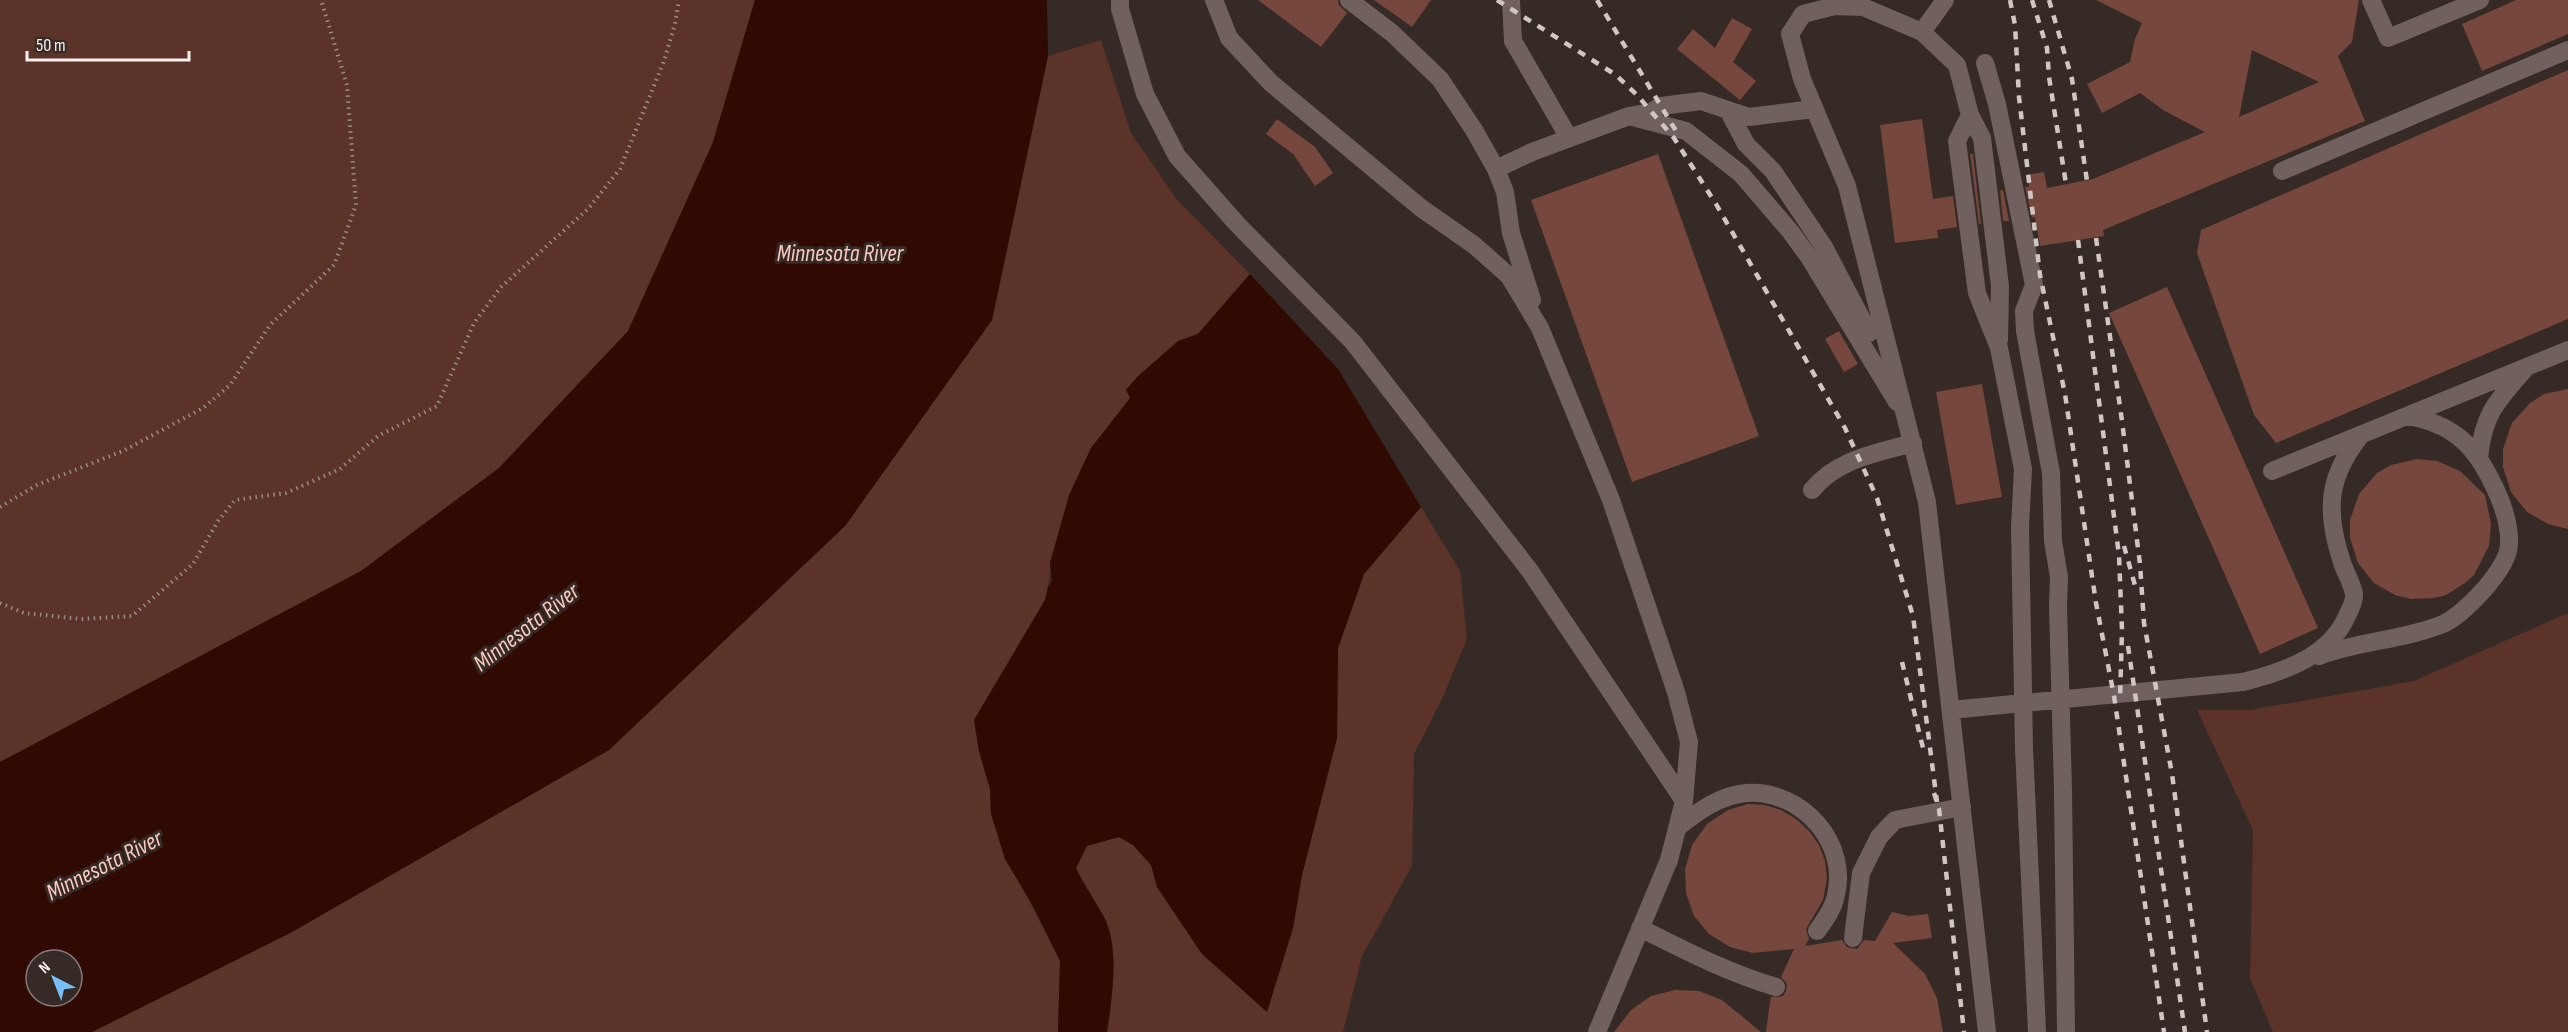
<svg xmlns="http://www.w3.org/2000/svg" width="2568" height="1032" font-family="'Sofia Sans Condensed',sans-serif">
  <style>
    .green { fill: #5b3329 }
    .water { fill: #310903; fill-rule: evenodd }
    .building { fill: #76473c; fill-rule: evenodd }
    .lines { fill: none; stroke-linecap: round; stroke-linejoin: round }
    .path { stroke: #978d8a; stroke-width: 4; stroke-dasharray: 1.5 4.5; stroke-linecap: butt }
    .minor { stroke: #70615e; stroke-width: 18 }
    .rail { stroke: #d0c7c4; stroke-width: 4.5; stroke-dasharray: 8 8; stroke-linecap: butt }
    .labels { text-anchor: middle; stroke-width: 6; stroke-linejoin: round; paint-order: stroke }
    .water-label { font-size: 24px; font-style: italic; fill: #fbcabe; stroke: #362a27 }
  </style>
  <rect width="100%" height="100%" fill="#362a27"/>
  <path class="green" d="M0,0h755l-42,142 -85,189 -129,137 -138,103 -158,84 -203,161z
    M1101,40l30,93 47,68 72,73 -52,60 -20,7 -87,107 -41,114c1,16 -2,23 -5,38l-71,120 5,31 11,38 1,25 29,69 40,78 -2,71h-966l200,-100 317,-182 236,-224 147,-206 56,-264z
    M1421,507l39,64 7,68 -25,60 -28,55 -2,112 -50,90 -19,76h-236l4,-29 -24,-113 -12,-22 12,-22 32,-9 14,8 18,20 6,22 45,67 65,57 26,-83 9,-53 35,-137 1,-90 26,-74z
    M2568,613v419h-295l-23,-54 3,-148 -56,-120h53l164,-29z"/>
  <path class="water" d="M755,0h292l1,56 -56,264 -147,206 -236,224 -317,182 -200,100h-92v-270l361,-191 138,-103 129,-137 85,-189zM36,960h36v36h-36z
    M1250,274l88,95 83,138 -57,67 -26,74 -1,90 -35,137 -9,53 -26,84 -65,-58 -45,-67 -6,-22 -18,-20 -14,-8 -32,9 -11,22c8,17 19,32 28,49 16,30 8,81 3,115h-49l2,-71 -27,-55 -28,-47 -14,-45 -1,-25 -11,-38 -5,-31 71,-120 3,-13 4,-6 -2,-18 19,-68 22,-47 39,-50 -4,-8 11,-13 41,-36 20,-7z"/>
  <path class="building" d="M1258,0h80l1,5 8,8 -26,34z
    M1374,0h57l-19,27z
    M2096,0h263l-7,42 -14,14 27,65 -262,109 1,6 -64,10 -5,-29 -3,1 -7,-31h4l-2,-12 17,-3 3,16 46,-9 112,-47 -42,-22 -23,-17 -38,20 -15,-29 43,-22 5,-23 7,-16zM2252,50l67,32 -80,35z
    M2516,0h52v34l-86,37 -20,-47z
    M1732,18l20,11 -19,33 23,19 -16,19 -63,-51 16,-20 22,19z
    M2568,70v249l-292,124 -22,-28 -57,-162 4,-23z
    M1277,119l38,28 18,26 -18,13 -22,-32 -27,-20z
    M1922,119l11,80 20,-3 4,31 -20,3 1,8 -43,5 -15,-118z
    M1658,154l101,282 -127,46 -101,-282z
    M1970,154h3l8,70h-2z
    M2000,190h3l6,31h-6z
    M2167,287l151,341 -58,26 -151,-341z
    M1839,331l19,33 -14,8 -19,-33z
    M1982,384l20,113 -46,8 -20,-113z
    M2568,389v140l-20,-5 -21,-12 -16,-20 -8,-25v-18l9,-26 18,-20 14,-9z
    M2417,459l20,2 23,10 25,24 6,29 -2,22 -15,29 -9,8 -19,12 -12,3 -23,1 -16,-4 -21,-12 -16,-20 -8,-25v-18l9,-26 18,-21 14,-8z
    M1748,804l17,1 16,5 15,9 13,12 10,14 6,16 2,17 -4,22 -17,29 3,10 -4,7 37,-6 5,7 10,2 7,-9 11,1 17,-29 17,4 19,-2 4,24 -39,5 32,31 12,24 6,34h-177l4,-31 1,-4 12,-1 3,-5 1,-7 -6,-7 13,-28 -41,4 -23,-6 -21,-13 -15,-18 -8,-23 -1,-24 7,-24 15,-21 21,-14z
    M1675,990l24,1 23,9 39,32h-147l17,-22 20,-14z"/>
  <g class="lines">
    <path class="path" d="M0,507l37,-22 86,-34 80,-43 27,-23 40,-60 64,-60 22,-60 -9,-120 -26,-85
      M0,603l24,10 57,6 51,-3 61,-52 25,-43 17,-21 51,-7 54,-24 38,-33 59,-30 37,-83 27,-36 87,-78 32,-40 44,-108 11,-37 4,-24"/>
    <path class="minor" d="M1120,0v9l25,85 32,62 60,68 116,118 177,229 154,230 -15,59 -72,172
      M1214,0l15,38 42,45 150,125 53,37 35,31 31,52 71,172 65,192 13,50 -5,59
      M1349,0l43,33 48,46 34,51 22,39 9,23 6,41 21,67
      M1511,0l2,41 56,97
      M2371,0l17,38 92,-38
      M1922,32l23,-32
      M1985,63l12,41 37,181 -10,26 1,20 26,142 2,68 6,36 -1,29 5,184 3,242
      M1728,110l18,34 27,27 51,76 45,86
      M1970,115l12,23 18,148 -1,54
      M1629,116l57,15 55,43 49,57 19,26 88,145
      M1496,169l36,-17 97,-36 22,-4 10,-6 40,-5 48,16 65,-8
      M2282,171l286,-121
      M2479,458c4,-44 18,-57 46,-89
      M2272,471l296,-121
      M1812,490c25,-31 65,-37 101,-47
      M2319,656c40,-15 84,-16 124,-32 21,-9 65,-55 66,-79 1,-20 -7,-43 -16,-61 -19,-40 -41,-60 -85,-68
      M1951,710l292,-28c40,-10 86,-25 104,-66 3,-6 8,-16 7,-22 -2,-12 -10,-23 -13,-35 -16,-49 -13,-83 20,-124
      M1677,828c20,-16 43,-33 69,-35 56,-4 105,51 89,106 -3,12 -11,22 -18,32
      M1640,928c44,22 88,45 136,59
      M1853,938l8,-65 18,-36 16,-17 67,-13
      M1987,1032l-60,-530 -80,-316 -45,-107 -12,-45 13,-20 32,-8 28,1 59,25 35,33 13,50 -13,26 20,152 22,55 24,121 -3,58 4,221 13,284"/>
    <path class="rail" d="M1497,0l119,75 21,20 37,43 42,66 129,224 32,70 36,118 24,186
      M1597,0l79,131
      M2010,0l5,25 4,72 21,178 25,119 31,209 18,93 50,336
      M2032,0l15,48 2,29 17,107
      M2049,0l23,79 15,102
      M2096,238l26,183 18,143 4,59 28,151 35,258
      M2078,240l41,315 3,75 -2,70
      M2124,546l12,43
      M2128,646l57,386
      M1902,662l22,90
      M1934,793l5,16 25,223"/>
  </g>
  <g class="labels">
    <g class="water-label">
      <text x="840" y="261">Minnesota River</text>
      <text transform="translate(526 627) rotate(-38)" y="8">Minnesota River</text>
      <text transform="translate(104 865) rotate(-27)" y="8">Minnesota River</text>
    </g>
  </g>
  <g transform="translate(54 978) rotate(318)"><circle r="28" fill="#362a27" stroke="#847a77" stroke-width="1.5"/>
  <path d="M0-4.5L10 22L0 15L-10 22Z" fill="#79bff8"/>
  <text y="-9" font-size="16" font-weight="bold" text-anchor="middle" fill="#faf1ef">N</text>
  </g>
  <path d="M27 51v9h162v-9" fill="none" stroke="#faf1ef" stroke-width="3"/>
  <text x="36" y="51" font-size="18" fill="#faf1ef" stroke="#362a27" stroke-width="4.5" paint-order="stroke">50 m</text>
</svg>
